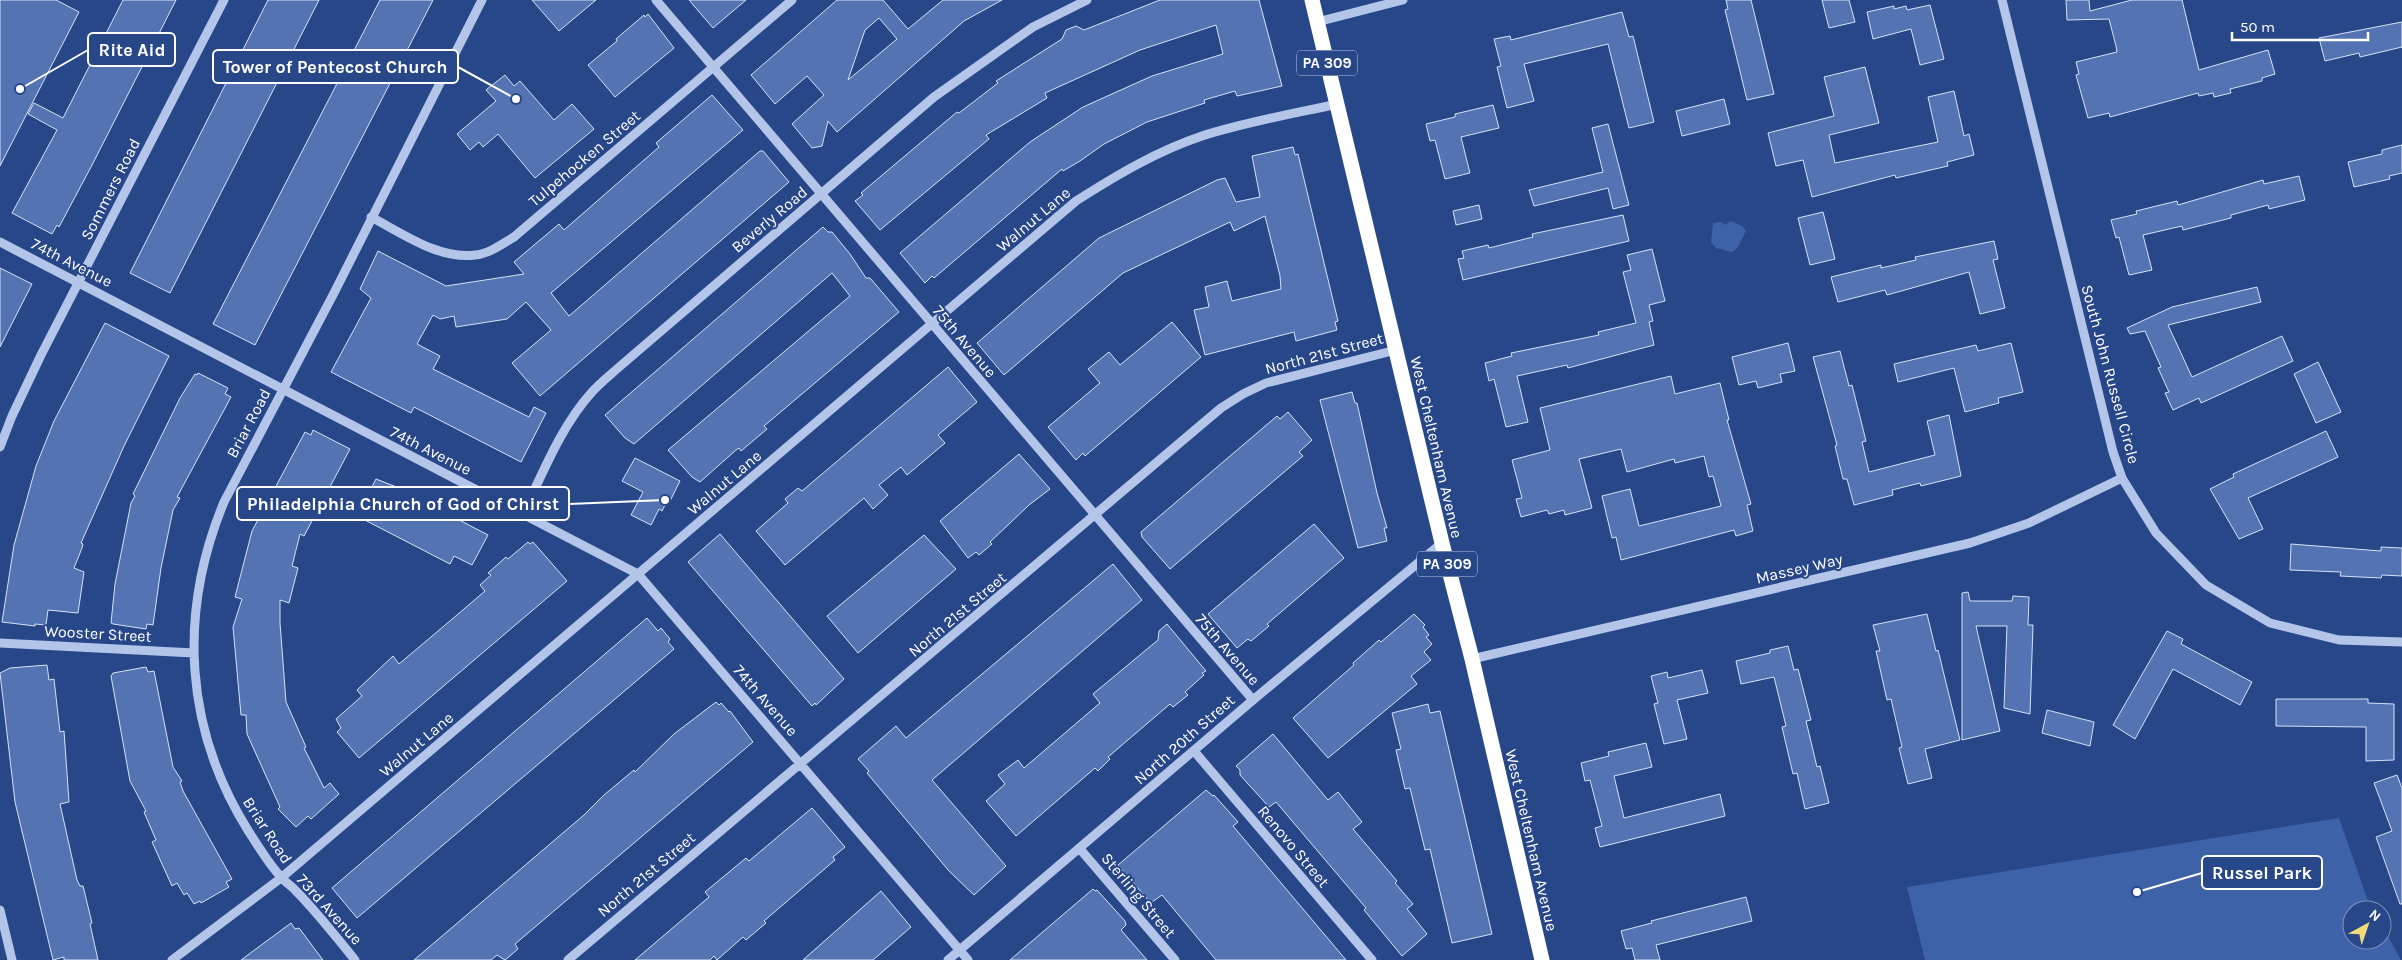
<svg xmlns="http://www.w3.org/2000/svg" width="2402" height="960" font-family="Karla,sans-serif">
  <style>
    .green { fill: #3e62a7 }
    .building { fill: #5373b2; stroke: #d7e2f7; fill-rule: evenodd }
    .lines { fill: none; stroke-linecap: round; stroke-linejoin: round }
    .minor { stroke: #b3c6e9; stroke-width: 9 }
    .highway { stroke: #fff; stroke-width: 15 }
    .labels { text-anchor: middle; stroke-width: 4; stroke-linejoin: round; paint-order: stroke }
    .shield { fill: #274789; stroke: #bec8dc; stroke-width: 1 }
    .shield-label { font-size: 15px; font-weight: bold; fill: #fff }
    .street-label { font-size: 16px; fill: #fff; stroke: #274789 }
    .leader { fill: none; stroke: #fff; stroke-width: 2 }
    .callout-dot { fill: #fff; stroke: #274789; stroke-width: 2 }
    .callout { fill: #274789; stroke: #fff; stroke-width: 2 }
    .callout-label { font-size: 18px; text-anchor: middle; font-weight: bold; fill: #fff }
  </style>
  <rect width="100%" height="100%" fill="#274789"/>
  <path class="green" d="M1730,221l12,5 4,5 -8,16 -6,5 -16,-4 -5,-6 2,-19 8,-1 5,3z
    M2339,818l28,80 7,12h-22v30h30v-15l19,35h-476l-18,-73z"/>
  <path class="building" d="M0,0h56l23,12 -79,154z
    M123,0h53l-85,167 -32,60 -2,-2 -5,9 -40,-21 45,-83 -29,-16 6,-11 29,15z
    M268,0h51l-149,293 -40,-20z
    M380,0h53l-178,345 -42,-21z
    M532,0h64l-37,31z
    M689,0h57l-33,28z
    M837,0h46l25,29 35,-29h59l-38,21 -127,111 -9,-11 -6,25 -10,2 -20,-24 32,-29 -17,-19 -32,28 -24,-29zM879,18l18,21 -49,41 17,-50z
    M1160,0h99l23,86 -45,10 -2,-5 -31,9 1,3 -58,19 -43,22 -24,17 -17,10 -1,-2 -128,109 -2,-2 -7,7 -25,-30 130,-111 53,-35 69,-31 71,-22 -7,-29 -76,25 -95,43 2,5 -61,37 3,4 -109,91 -25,-29 8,-6 -2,-2 96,-81 2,1 39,-30 -2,-2 66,-42 4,-9 10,-4 8,4z
    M1726,0h25l23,94 -27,6 -22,-90 3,-1z
    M1822,0h27l6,22 -26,6z
    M2066,0h23l1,11 42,-11h50l17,70 69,-20 7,24 -13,4v3l-32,8 1,4 -17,4 -1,-4 -14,3 -1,-3 -88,24 -1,-4 -21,5 -12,-43 3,-1 -3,-12 41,-10 -1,-6 -7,-27 -42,1z
    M1930,5l14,54 -24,6 -9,-36 -38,10 -6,-27 27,-6v3l12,-3 1,4z
    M1622,12l7,25 4,-1 21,86 -25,6 -21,-84 -84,20 10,37 -27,7 -10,-41 4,-1 -7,-27 16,-3 1,4z
    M648,14l26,34 -59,49 -27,-32 29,-24 -1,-2 28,-24 1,2z
    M2402,22v25l-42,10 -1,-4 -34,8 -6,-23z
    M1865,67l14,56 -50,12 6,28 103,-21 -10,-45 26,-6 10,45 5,-2 5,21 -27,7 1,4 -52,12 -1,-3 -83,22 -9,-37 -27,6 -8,-33 66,-17 -10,-39z
    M505,75l9,11 6,-5 34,39 18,-16 22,25 -59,49 -37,-44 -15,13 -4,-5 -9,8 -13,-16 39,-33 -10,-11z
    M712,95l31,35 -192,163 18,23 191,-165h3l26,31 -249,214 -28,-33 39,-33 -25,-28 -19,17 -51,8 -2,-11 -14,3 -7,-4 -16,29 23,12 -7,13 96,48 5,-10 12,6 -25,49 -107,-55 -3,6 -80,-41 40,-74 -11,-9 18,-38 68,35 78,-12 -10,-12 45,-38 5,6 95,-83 -3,-4z
    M1724,99l6,25 -48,12 -6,-25z
    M1493,105l6,23 -38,9 9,36 -25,6 -10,-39 -5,1 -4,-17 29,-7v-3z
    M1608,124l21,81 -16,4 -5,-21 -74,18 -5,-16 74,-18 -11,-44z
    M2402,145v28l-13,3 1,3 -36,8 -6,-25 34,-8v-4z
    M1293,147l2,8 3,-1 40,167 -3,1 2,8 -41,11 -2,-9 -89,23 -11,-45 15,-3 -4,-20 22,-6 5,20 49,-12 -1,-13 -15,-60 -31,15 -4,-9 -107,51 -119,102 -27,-32 122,-105 118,-58 8,-2 11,24 24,-5 -8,-41z
    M2299,176l6,24 -36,9 -1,-4 -37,10v3l-48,12 -1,-4 -39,9 9,35 -23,5 -10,-38 -3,1 -5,-18 26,-6 -1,-3 41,-10 1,4 85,-25 1,4z
    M1479,205l3,14 -26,6 -3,-14z
    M1823,212l12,47 -25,6 -12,-47z
    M1623,215l6,26 -166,39 -5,-21 6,-1 -2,-7 26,-6 1,3 44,-11 -1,-3z
    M823,227l5,5h4l18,22 16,24h4l29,34 -135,114 3,3 -26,22 -2,-3 -3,2 -36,32 -8,-5 -24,-27 182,-154 -18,-23 -198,171 -9,-6 -20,-23z
    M1994,241l4,18 -5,1 12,48 -25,6 -11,-42 -82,23 -2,-5 -47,12 -7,-25 50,-12v3l35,-8 -1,-3z
    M1652,249l13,52 -16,4 4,16 -4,1 5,23 -86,23 -1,-3 -50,11 11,46 -22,5 -12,-48 -5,2 -4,-18 27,-7 -1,-3 88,-18 -1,-3 38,-9 -13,-51 8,-2 -4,-15z
    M0,268l32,16 -32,63z
    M2257,287l4,15 -93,23 24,52 90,-41 11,25 -92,42 -2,-5 -26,12 -8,-17 4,-1 -11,-24 3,-1 -16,-36 -15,3 -3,-6 45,-21z
    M1172,322l29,35 -116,99 -2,-3 -7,7 -28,-33 52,-44 -12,-14 21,-17 11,13z
    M105,323l64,33 -45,90 -43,97 2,1 -1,4 -8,20 10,4 -6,41 -30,-3 -2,15 -11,-1v2l-33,-4 12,-77 22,-79 18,-45z
    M1788,343l7,28 -15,3 2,8 -24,6 -2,-7 -17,4 -7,-28z
    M2011,343l12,49 -25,6 1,5 -34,9 -11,-44 -56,14 -4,-18 82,-19 2,6z
    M1840,351l9,35 3,-1 14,56 -4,1 7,30 66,-17 -8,-34 22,-6 12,61 -40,10 -1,-3 -28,7 1,5 -39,10 -7,-26h-4l-8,-33 2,-1 -24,-88z
    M2318,362l23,50 -25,11 -22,-49z
    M948,367l29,35 -39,33 7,8 -38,32 -6,-8 -22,18 9,10 -15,14 -9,-11 -79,67 -29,-34 32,-28 -3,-4 13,-11 4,3z
    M198,373l30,15 -3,6 6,3 -54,100 3,1 -7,12 -12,58 -8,57 -6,-1 -1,5 -33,-5 -2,-1 4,-39 16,-81 4,-7 -2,-2 47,-96 15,-24 2,1z
    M1671,376l4,18 45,-11 9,37h-2l24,84 -4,1 6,26 -17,5 -2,-6 -113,30 -5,-23 -4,1 -10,-42 28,-7 9,37 82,-20 -8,-30 -4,1 -5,-21 -29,7 -1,-4 -47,13 -6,-23 -42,10 13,49 -27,7 -1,-5 -15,4 -2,-4 -26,7 -5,-18 6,-1 -10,-38 38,-10 -10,-42z
    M1352,392l3,11h2l20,90 10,35h-3l3,13 -29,7 -38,-148z
    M1288,412l24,28 -13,12 4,4 -133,113 -28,-32 -1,-5 136,-116 3,3z
    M313,430l37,19 -46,87 -4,-2 -8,32 6,2 -9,35 -9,-3v23l6,79 20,45 -2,1 20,40 6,-5 9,11 -28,25 -3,-3 -12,11 -18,-18 2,-2 -33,-73 -1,-19h-5l-8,-88 9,-28 -7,-2 17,-66 53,-99 6,3z
    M2326,431l12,26 -90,41 15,31 -24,10 -29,-50 24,-12 -1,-3z
    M1019,454l31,35 -21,16 -39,37 2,2 -13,11 -3,-3 -8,6 -28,-37z
    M635,458l45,23 -11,22 -2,-2 -5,10 -3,-2 -8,16 -20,-10 12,-23 -21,-11z
    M376,479l18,7 94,49 -16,30 -18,-9 -4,8 -93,-48z
    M1314,524l30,34 -77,66 2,2 -18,15 -3,-2 -11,9 -29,-34z
    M720,534l124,145 -28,26 -1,-2 -3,3 -124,-144z
    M924,535l32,34 -98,84 -31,-37z
    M528,542l2,2 3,-2 34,39 -208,177 -22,-26 4,-4 -5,-9 26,-23 -5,-6 36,-34 6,8 58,-49 28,-24 -5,-6 11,-10 -3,-2 18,-16 2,2z
    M2291,544l90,7v-4l21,1v28l-20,-1 -1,3 -41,-2 1,-4 -51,-2z
    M1113,564l29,36 -210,180 74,86 -32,29 -25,-24 -82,-98 2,-2 -11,-12 38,-33 10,12z
    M1968,592l2,9h42l1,-5 16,1 -1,28h5l-3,89 -26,-6 3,-82h-31l24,105 -38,9v-147z
    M1414,614l11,11 -2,2 6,8 -3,2 6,7 -8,8 7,8 -20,16 6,8 -89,74 -35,-40 61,-53 -1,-2 26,-23 2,2z
    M1927,614l9,37 2,-1 22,90 -35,9 7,29 -24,6 -9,-36 3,-1 -11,-48 -4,1 -11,-49h4l-7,-26z
    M647,618l11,13 3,-3 9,11 -2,3 6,7 -317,269 -25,-30z
    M1167,624l39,47 -4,2 2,2 -19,17 3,3 -15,12 -3,-3 -62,53 2,2 -12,12 -3,-3 -79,68 -30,-35 19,-17 -7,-9 20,-15 6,8 76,-65 -7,-9 65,-54 1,-9z
    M2167,631l16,8 -2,5 71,38 -12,23 -67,-36 -38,70 -22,-14z
    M1788,646l6,24 4,-1 13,51 -5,1 11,46 3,-1 9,37 -24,6 -8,-36 -4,1 -11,-47 4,-1 -12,-49 -33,7 -5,-23 34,-8v-3z
    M47,665l2,15 5,-1 6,53 4,-1 5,71 -9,2 17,76 3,6h3l9,37 -2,1 8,36h-34v-3l-11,3 -38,-158 -15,-129 10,-5z
    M146,667l2,5 6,-1 19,96 9,14 -2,1 3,9 49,88 -6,3 3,5 -28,16 -1,-2 -6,3 -7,-11 -3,2 -7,-12 -5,3 -20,-44 4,-2 -12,-28 2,-1 -16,-30 -19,-105 2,-3z
    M1702,670l6,23 -31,7 10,39 -23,5 -10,-40 4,-1 -7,-27 16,-4 1,6z
    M2276,699h92v4l26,1v56l-28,1v-34l-90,-1z
    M716,702l3,3 2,-2 8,9 1,-1 23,31 -238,202 3,5 -13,11 -8,-5 -6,5h-77l170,-145 20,-20 30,-25 1,2 39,-38z
    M1428,704l2,9 10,-2 52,223 -40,9 -22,-94 -5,1 -15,-62 -5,1 -9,-39 5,-1 -9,-36z
    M2047,710l47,12 -4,24 -48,-13z
    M1273,734l55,66 10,-8 24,30 -9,7 44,52 -2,2 18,21 -6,5 20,25 -25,22 -38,-46 2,-2 -90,-106 -7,5 -29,-32v-5l-4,-4z
    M1646,743l6,24 -38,9 10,42 96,-24 5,22 -125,31 -5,-19 7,-2 -12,-46 -5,1 -4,-18 28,-7 -1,-4z
    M2397,775l5,13v116h-2l-24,-67 16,-6 -18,-48z
    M1206,790l7,6 1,-1 24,27 -5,4 113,134h-130l-54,-65 -10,7 -3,-3 -1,1 -30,-35z
    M812,808l33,39 -12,10 2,3 -71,61 2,2 -20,17 -3,-3 -26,23 -3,-4 -4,4h-75l74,-63 -4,-5 41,-34 3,3z
    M1093,889l2,2 2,-1 28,31 1,4 -5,5 26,30h-137z
    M881,891l30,36 -38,33h-70z
    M1746,897l6,24 -96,24 4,15h-25l-3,-12 -6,1 -5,-18 31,-8 -1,-2z
    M291,923l4,6 4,-1 24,32h-82z"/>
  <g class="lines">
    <path class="minor" d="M656,0l597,700
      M2002,0l111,452 9,26 34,55 50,52 64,38 69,17 63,2
      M1317,22l86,-22
      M371,217c31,16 68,43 104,38 14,-1 27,-11 39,-18l278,-237
      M0,242l638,332 330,386
      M0,447l12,-31 29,-61 183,-355
      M523,514c20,-41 38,-88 69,-122 8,-9 17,-16 26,-24l316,-271 99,-70 54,-27
      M0,643l194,10
      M1472,659l498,-116 59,-20 93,-45
      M1194,751l178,209
      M1080,849l95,111
      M0,910l12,50
      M172,960l109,-82 795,-677c41,-26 81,-50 126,-65 44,-14 90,-22 135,-32
      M355,960c-19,-23 -38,-48 -59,-69 -4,-5 -10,-8 -14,-13 -13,-13 -23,-31 -33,-46 -65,-103 -71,-219 -25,-330l110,-209 148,-293
      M568,960l653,-552 22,-14 23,-11 130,-33
      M948,960l305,-260 189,-157"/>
    <path class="highway" d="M1312,0l130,543 30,116 70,301"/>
  </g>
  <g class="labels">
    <g class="shield">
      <rect x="1297" y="50.5" width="60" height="25" rx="4"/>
      <rect x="1417" y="551.5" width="60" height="25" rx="4"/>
    </g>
    <g class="shield-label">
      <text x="1327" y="68">PA 309</text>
      <text x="1447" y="569">PA 309</text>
    </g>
    <g class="street-label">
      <text transform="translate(584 158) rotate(-40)" y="6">Tulpehocken Street</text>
      <text transform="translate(110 189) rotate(-63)" y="6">Sommers Road</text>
      <text transform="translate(769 219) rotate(-40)" y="6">Beverly Road</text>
      <text transform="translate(1033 219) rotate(-40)" y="6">Walnut Lane</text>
      <text transform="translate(72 262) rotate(27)" y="6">74th Avenue</text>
      <text transform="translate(965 341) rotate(50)" y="6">75th Avenue</text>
      <text transform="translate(1324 353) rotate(-15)" y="6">North 21st Street</text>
      <text transform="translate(2111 374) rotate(75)" y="6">South John Russell Circle</text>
      <text transform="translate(248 423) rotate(-62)" y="6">Briar Road</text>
      <text transform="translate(1437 447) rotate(77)" y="6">West Cheltenham Avenue</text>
      <text transform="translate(431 450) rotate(27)" y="6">74th Avenue</text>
      <text transform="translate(724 482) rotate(-40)" y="6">Walnut Lane</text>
      <text transform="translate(1799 568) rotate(-13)" y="6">Massey Way</text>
      <text transform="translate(957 614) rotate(-40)" y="6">North 21st Street</text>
      <text transform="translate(98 633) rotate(3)" y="6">Wooster Street</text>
      <text transform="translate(1228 649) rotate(49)" y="6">75th Avenue</text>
      <text transform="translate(766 700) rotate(49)" y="6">74th Avenue</text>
      <text transform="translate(1184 739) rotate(-41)" y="6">North 20th Street</text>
      <text transform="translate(416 744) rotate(-40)" y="6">Walnut Lane</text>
      <text transform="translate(268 830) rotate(57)" y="6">Briar Road</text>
      <text transform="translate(1532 840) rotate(77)" y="6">West Cheltenham Avenue</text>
      <text transform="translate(1294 846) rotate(50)" y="6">Renovo Street</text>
      <text transform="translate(646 874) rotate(-40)" y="6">North 21st Street</text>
      <text transform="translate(1139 895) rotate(50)" y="6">Sterling Street</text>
      <text transform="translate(330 909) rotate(48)" y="6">73rd Avenue</text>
    </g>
  </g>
  <path class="leader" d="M20 89L88 50M516 99L458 67M665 500L569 504M2137 892L2202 873"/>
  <g class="callout-dot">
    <circle cx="20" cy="89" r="5"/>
    <circle cx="516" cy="99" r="5"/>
    <circle cx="665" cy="500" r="5"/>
    <circle cx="2137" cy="892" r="5"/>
  </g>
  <g class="callout">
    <rect x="88" y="33" width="87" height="33" rx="5"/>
    <rect x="213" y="50" width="245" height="33" rx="5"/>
    <rect x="237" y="487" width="332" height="33" rx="5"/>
    <rect x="2202" y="856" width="120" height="33" rx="5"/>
  </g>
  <g class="callout-label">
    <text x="132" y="56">Rite Aid</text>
    <text x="335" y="73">Tower of Pentecost Church</text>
    <text x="403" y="510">Philadelphia Church of God of Chirst</text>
    <text x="2262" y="879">Russel Park</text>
  </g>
  <g transform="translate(2367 925) rotate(40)"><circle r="24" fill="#274789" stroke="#7d91b8"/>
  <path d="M0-4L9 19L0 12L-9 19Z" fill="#f2dc79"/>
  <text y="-8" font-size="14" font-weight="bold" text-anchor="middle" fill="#ffffff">N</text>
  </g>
  <path d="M2232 32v8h136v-8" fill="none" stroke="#ffffff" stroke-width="2.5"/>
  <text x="2240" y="32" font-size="15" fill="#ffffff" stroke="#274789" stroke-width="4" paint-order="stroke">50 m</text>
</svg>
